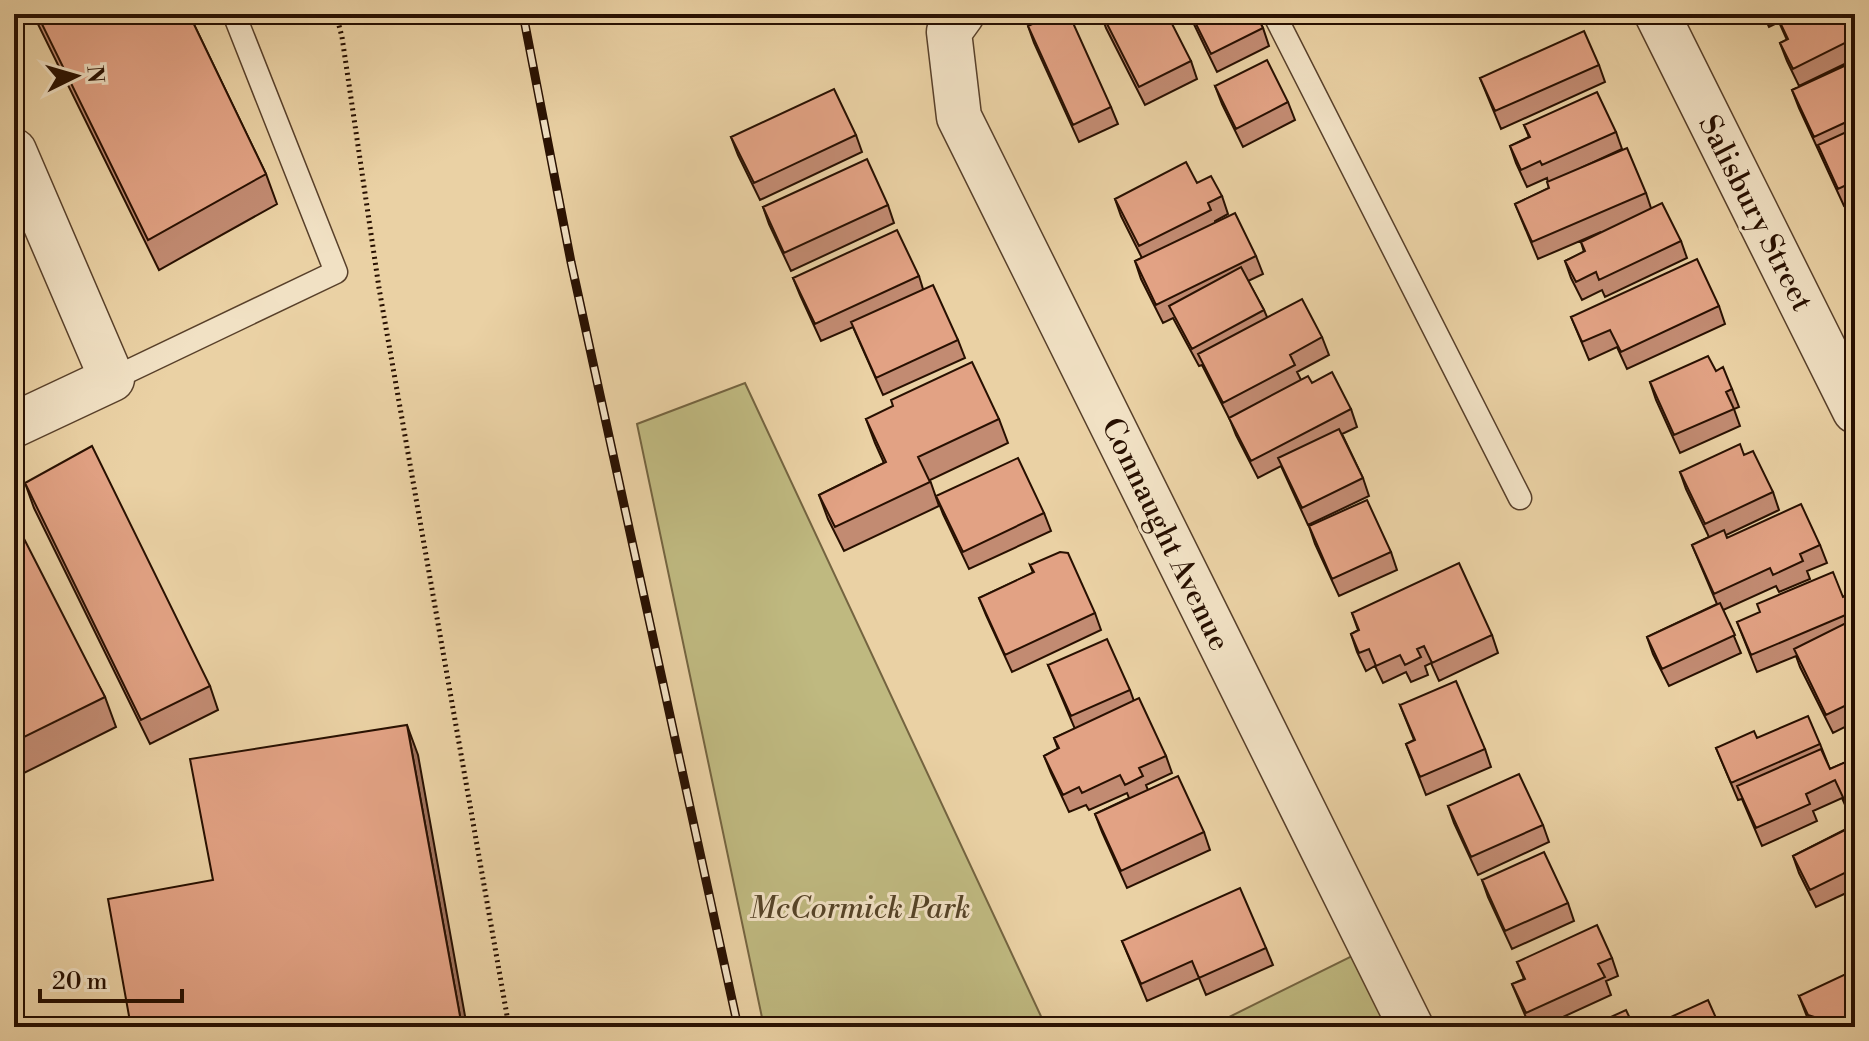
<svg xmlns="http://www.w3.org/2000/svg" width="1869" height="1041" font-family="'Libre Bodoni',serif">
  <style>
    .green { fill: #bfb980; stroke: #746440; stroke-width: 2 }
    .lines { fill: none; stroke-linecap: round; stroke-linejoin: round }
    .service-casing { stroke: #58402a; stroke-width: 25 }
    .minor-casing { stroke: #58402a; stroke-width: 47 }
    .path { stroke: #281001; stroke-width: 5; stroke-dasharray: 2 4; stroke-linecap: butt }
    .service { stroke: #f1e1c4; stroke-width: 22 }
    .minor { stroke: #f1e1c4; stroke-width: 44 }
    .rail-casing { stroke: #281001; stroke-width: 9 }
    .rail { stroke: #f1e1c4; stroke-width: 6; stroke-dasharray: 18; stroke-linecap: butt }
    .wall { fill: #c28b72; stroke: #281001; stroke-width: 2 }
    .shaded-wall { fill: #9e715c; stroke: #281001; stroke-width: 2 }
    .building { fill: #e2a284; stroke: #281001; stroke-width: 2 }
    .labels { text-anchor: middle; stroke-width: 6; stroke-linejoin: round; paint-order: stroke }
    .street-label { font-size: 30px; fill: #281001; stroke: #f1e1c4 }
    .park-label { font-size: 30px; font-style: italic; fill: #554327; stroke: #f1e1c4 }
  </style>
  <rect width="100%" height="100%" fill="#ead1a4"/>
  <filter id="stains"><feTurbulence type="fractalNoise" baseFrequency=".0025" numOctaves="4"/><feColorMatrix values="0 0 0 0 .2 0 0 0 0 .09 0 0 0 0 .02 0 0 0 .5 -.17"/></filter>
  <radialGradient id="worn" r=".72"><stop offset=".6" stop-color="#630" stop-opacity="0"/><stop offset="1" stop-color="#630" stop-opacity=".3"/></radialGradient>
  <path class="green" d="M745,383l301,644h-282l-127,-603z
    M1354,955l30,63 -16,9h-159z"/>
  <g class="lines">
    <g class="service-casing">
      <path id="service" d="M1274,14l246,484
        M112,379l224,-107 -102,-258"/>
    </g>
    <g class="minor-casing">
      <path id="minor" d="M962,14l-13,18 10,85 452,910
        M1657,14l198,397
        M14,151l98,228 -98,46"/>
    </g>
    <path class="path" d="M336,14l6,23 37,251 130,739
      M936,1027h7"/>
    <use href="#service" class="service"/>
    <use href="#minor" class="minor"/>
    <g class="rail-casing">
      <path id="rail" d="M523,14l48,248 167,765"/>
    </g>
    <use href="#rail" class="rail"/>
  </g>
  <path class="wall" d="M33,14h156l77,160 11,30 -118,66z
    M1101,14l90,47 6,18 -52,26 -39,-77z
    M1189,14h67l7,14 6,18 -52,26z
    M1763,14h92v45l-56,27 -12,-25 -7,-18 7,-3 -8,-18 -10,5z
    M1028,26l83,81 7,17 -39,18 -45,-99z
    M1855,61v140l-11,5 -45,-98 -7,-18z
    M1599,65l6,17 -104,47 -21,-51z
    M1215,86l73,16 7,18 -52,27 -21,-43z
    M1524,125l92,7 6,17 -39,18 63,26 5,15 30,33 6,17 -82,39 -3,-7 -20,10 -11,-22 -6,-17 19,-9 -3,-10 20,-10 -63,27 -23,-55 34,-16 -2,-10 -20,9 -11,-24 -6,-17 19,-9z
    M856,135l6,17 -102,48 -22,-45 -7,-18z
    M1197,183l25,13 6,18 -13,7v1l41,34 7,18 -15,7 16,29 3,7 55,20 7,18 -32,17 4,8 11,3 39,26 6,18 -15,7 21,44 6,18 -61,29 -27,-59 -23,12 -22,-43 -6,-15 -28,-55 -3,1 -26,-48 -10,5 -22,-44 -6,-18 7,-3 -21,-42 -6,-17z
    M888,205l6,18 -103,48 -22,-47 -6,-17z
    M919,276l4,13 35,51 7,18 -82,37 -30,-68 -32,14 -21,-46 -7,-17z
    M1719,306l6,18 -98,45 -10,-22 -28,13 -18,-43z
    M1716,371l16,18 7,18 -5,2 6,17 -60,27 -24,-53 -6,-18z
    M866,419h133l9,24 -78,37 9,26 -95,45 -16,-32 -9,-24 65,-32 -9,-20z
    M1744,455l29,37 6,18 -53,25 1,3 93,7 7,18 -20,8 3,8 -31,13 -3,-6 -53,24 18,43 -72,33 -16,-32 -6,-17 70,-33 -25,-59 17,-8 -23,-48 -6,-17z
    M25,483l185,203 8,24 -68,34 -116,-236z
    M936,496l108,17 7,18 -82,38 -26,-55z
    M1309,526l82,26 6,18 -58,26 -24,-52z
    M14,530l91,167 11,30 -102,51z
    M1030,565l65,48 6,17 -89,42 -26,-57 -7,-17 54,-25z
    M1855,592v130l-22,11 -33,-66 -4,-11 -39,16 -20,-50 106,-25z
    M1352,613l140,22 6,18 -59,28 -8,-18 -6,3 3,9 -17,7 -5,-10 -23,11 -8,-17 -9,5 -9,-19 -6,-18 7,-4z
    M1048,665l82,25 4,11 32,55 6,17 -26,12 2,5 56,42 6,18 -83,38 -25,-56 -7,-18 34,-16 -2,-5 -38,17 -3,-5 -17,7 -18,-39 -7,-17 14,-7 -4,-11 21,-9z
    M1400,705l85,44 6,18 -65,28 -20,-51 8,-4z
    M1757,738l63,6 10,25 25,-11v131l-39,18 -17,-34 -6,-17 61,-31 -12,-27 -29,13 4,10 -55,25 -20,-47 -4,1 -22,-52z
    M1448,806l95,19 6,17 -71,33 -24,-52z
    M1482,880l86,23 6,18 -62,28 -24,-52z
    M1122,941l144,7 7,17 -67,30 -7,-17 -52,23z
    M1612,958l6,18 -12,5 5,14 -70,32h-11l-18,-43 12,-5 -7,-17z
    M1799,996l56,31h-44z"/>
  <path class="shaded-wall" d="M407,725l11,30 49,272h-5z"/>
  <path class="building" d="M37,14h152l77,160 -118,66z
    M1053,14h16l42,93 -38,18 -45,-99z
    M1102,14h65l24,47 -52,26z
    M1191,14h65l7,14 -52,26z
    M1776,14h79v24l-62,31 -13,-26 8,-4z
    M1584,31l15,34 -104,46 -15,-33z
    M1267,60l21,42 -52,27 -21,-43z
    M1855,61v57l-41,19 -22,-47z
    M834,89l22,46 -102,48 -23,-46z
    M1597,92l19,40 -74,33 -2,-4 -19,9 -11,-24 20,-9 -6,-12z
    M1855,128v53l-17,8 -20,-44z
    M1627,148l19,45 -114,49 -17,-38 34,-16 -2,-6z
    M867,159l21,46 -104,48 -21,-46z
    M1186,162l11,21 14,-7 11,20 -14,7 3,7 -72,36 -24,-47z
    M1662,203l19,38 -82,39 -3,-8 -20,10 -11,-21 20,-10 -4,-9z
    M1235,213l21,43 -100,49 -21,-44z
    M897,230l22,46 -104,48 -22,-46z
    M1697,259l22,47 -98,46 -11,-22 -28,12 -11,-25z
    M1241,267l23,43 -72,39 -23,-43z
    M933,285l25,55 -82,38 -25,-56z
    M1302,299l20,38 -32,18 5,10 -72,38 -25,-49z
    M1708,356l8,15 7,-4 9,22 -6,3 8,17 -60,26 -24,-53z
    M972,362l27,57 -81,38 12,25 -95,45 -16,-32 67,-33 -20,-43 27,-13 -2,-6z
    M1332,372l19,37 -100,52 -22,-43 79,-42 4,7z
    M1339,429l24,49 -61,30 -24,-50z
    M1740,444l4,11 9,-4 20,41 -68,32 -25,-52z
    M92,446l118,240 -69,34 -116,-237z
    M1018,458l26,55 -81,39 -27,-56z
    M1367,500l24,52 -59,27 -23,-53z
    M1801,504l19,41 -20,9 3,7 -30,14 -3,-7 -56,26 -22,-49 32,-15 3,8z
    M18,527l87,170 -91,45v-212z
    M1060,552l8,1 27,60 -90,42 -26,-57 55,-26 -4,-7z
    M1459,563l33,72 -60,28 -8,-17 -7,3 4,8 -16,8 -5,-10 -24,11 -7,-17 -10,4 -8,-19 8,-4 -7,-17z
    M1833,572l10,25 12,-5v19l-104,44 -14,-33 23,-10 -3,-8z
    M1720,603l15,32 -73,34 -15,-32z
    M1850,621l5,9v71l-29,14 -32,-66z
    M1107,639l23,51 -59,26 -23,-51z
    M1456,681l29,68 -65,28 -14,-33 9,-4 -15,-35z
    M1139,698l27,58 -27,12 4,8 -18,9 -5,-10 -38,18 -3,-6 -16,8 -19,-39 15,-8 -5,-10z
    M1808,716l12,28 -89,39 -15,-35 38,-17 3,7z
    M407,725l55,302h-331l-23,-128 105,-19 -23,-121z
    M1821,749l9,20 25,-11v65l-20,-43 -29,14 4,10 -54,24 -19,-42z
    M1519,774l24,51 -72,32 -23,-51z
    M1178,776l26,56 -83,39 -26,-57z
    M1855,825v43l-45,22 -17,-34z
    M1544,852l24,51 -63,28 -23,-51z
    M1240,888l26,60 -67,30 -7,-17 -51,23 -19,-43z
    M1597,925l15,33 -14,6 7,13 -79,36 -14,-29 13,-5 -8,-17z
    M1848,973l7,14v40h-28l-3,-7 -16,-5 -9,-19z
    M1708,1000l12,27h-71z
    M1626,1010l8,17h-45z"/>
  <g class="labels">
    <g class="street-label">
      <text transform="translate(1756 213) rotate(63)" y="10">Salisbury Street</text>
      <text transform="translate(1166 534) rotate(64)" y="10">Connaught Avenue</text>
    </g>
    <g class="park-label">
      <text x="860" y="918">McCormick Park</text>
    </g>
  </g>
  <rect width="1869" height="1041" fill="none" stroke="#ead1a4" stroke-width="48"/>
  <rect x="16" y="16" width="1837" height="1009" fill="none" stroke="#281001" stroke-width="4"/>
  <rect x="24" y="24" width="1821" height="993" fill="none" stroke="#281001" stroke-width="2"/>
  <g transform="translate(76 76) rotate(85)" stroke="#f1e1c4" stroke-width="6" paint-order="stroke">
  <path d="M0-6L14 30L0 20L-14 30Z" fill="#281001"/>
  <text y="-12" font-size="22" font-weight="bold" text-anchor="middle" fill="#281001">N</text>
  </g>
  <path d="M40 989v12h142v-12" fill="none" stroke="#281001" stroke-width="4"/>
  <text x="52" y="989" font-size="24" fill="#281001" stroke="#f1e1c4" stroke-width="6" paint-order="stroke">20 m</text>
  <rect width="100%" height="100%" filter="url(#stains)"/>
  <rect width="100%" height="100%" fill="url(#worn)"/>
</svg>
